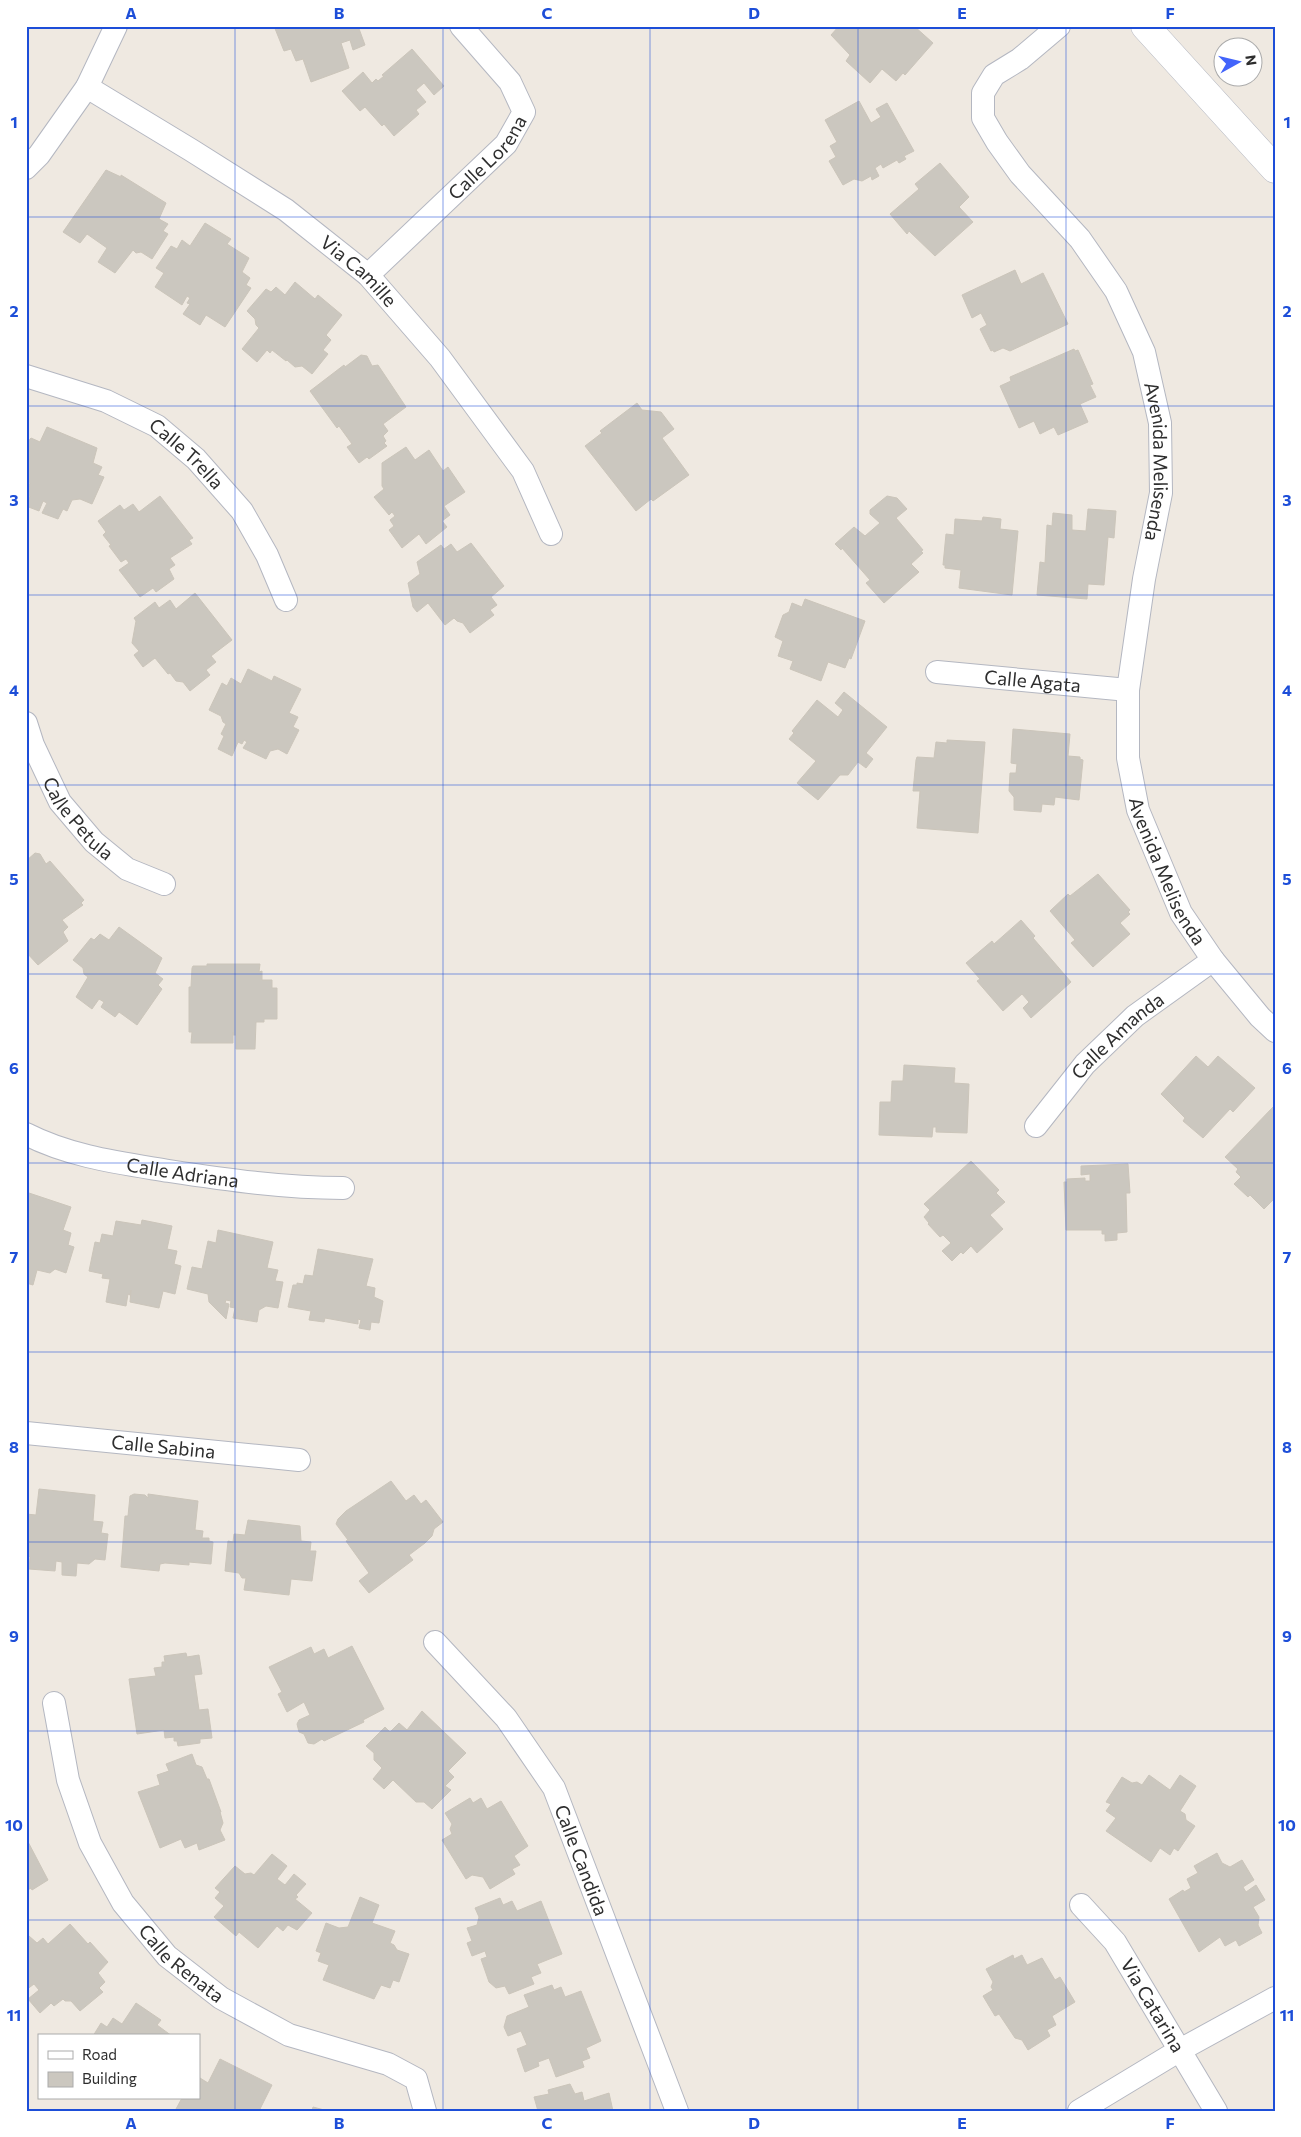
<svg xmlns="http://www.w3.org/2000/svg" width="1301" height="2137" font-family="Commissioner,sans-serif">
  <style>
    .building { fill: #cbc7bf; stroke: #cbc5ba }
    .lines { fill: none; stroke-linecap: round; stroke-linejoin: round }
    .minor-casing { stroke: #b4b7c1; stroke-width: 24 }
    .tertiary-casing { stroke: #b4b7c1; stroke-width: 29 }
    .minor { stroke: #fff; stroke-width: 22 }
    .tertiary { stroke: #fff; stroke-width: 28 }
    .grid { fill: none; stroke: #1d4ed8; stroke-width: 1; stroke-opacity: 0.55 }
    .labels { text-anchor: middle; stroke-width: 5; stroke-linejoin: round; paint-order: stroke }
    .street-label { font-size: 19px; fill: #2e2e2e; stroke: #fff }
    .neatline { fill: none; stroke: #1d4ed8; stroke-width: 2 }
    .grid-label { font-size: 16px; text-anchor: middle; font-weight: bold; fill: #1d4ed8 }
  </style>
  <rect width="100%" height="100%" fill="#efe9e1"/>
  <path class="building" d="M274,26h84l7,19 -12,5 -3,-10 -9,3 8,25 -38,14 -8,-23 -7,2 -5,-12 -7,2z
    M839,26h75l19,17 -28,32 -2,-2 -7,8 -14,-12 -12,14 -24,-22 4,-6 -19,-20z
    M412,49l32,37 -10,9 -10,-12 -8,7 10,12 -10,8 3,4 -25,22 -10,-12 -2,2 -17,-19 -5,4 -18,-20 21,-19 9,11 4,-4 2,2 6,-5 -2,-1z
    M859,101l12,22 10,-6 -5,-8 11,-6 27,48 -10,5 2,3 -7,4 -2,-3 -14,8 -2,-4 -6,4 4,8 -7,4 -1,-4 -9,5 -8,-2 -11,6 -14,-24 7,-4 -6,-11 7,-4 -12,-22z
    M940,163l29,34 -10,10 14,15 -38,34 -26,-25 -2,3 -17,-20 29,-25 -4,-5z
    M106,170l15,7v-2l45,28 -7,16 9,5 -5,7 5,3 -16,25 -11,-7 -5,1 -3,-3 -18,23 -17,-11 9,-14 -20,-14 -7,9 -17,-11z
    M205,223l26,16 -4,5 22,14 -7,14 8,6 -4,7 5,3 -26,39 -19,-12 -6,10 -17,-11 7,-10 -3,-1 3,-5 -3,-2 -5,9 -27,-18 9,-14 -8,-5 15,-22 6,3 5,-9 8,6z
    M1015,270l6,14 22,-11 25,51 -58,27 -7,-3 -9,4 -1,-2 -2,1 -11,-22 7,-4 -6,-12 -9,5 -10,-23z
    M295,282l20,17 3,-4 24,20 -16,20 5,5 -8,10 5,4 -16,20 -10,-8 -7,1 -8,-7 -1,1 -14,-11 -2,3 -3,-3 -10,12 -15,-13 17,-21 -3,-3 -1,-6 -8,-8 19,-22 5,3 5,-5 9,8z
    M1074,349l1,2 3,-1 15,34 -3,1 6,12 -16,7 8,18 -30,13 -4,-8 -14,7 -6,-13 -15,7 -19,-42 11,-5 -1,-4z
    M361,355l6,1 5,10 6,-1 28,42 -23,17 5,7 -5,5 3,5 -2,2 3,3 -18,13 -2,-2 -8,6 -12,-16 5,-3 -13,-18 -2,2 -27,-37 34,-26 1,2z
    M637,403l5,7 19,2 13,17 -12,9 27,37 -36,26 -2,-2 -15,12 -51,-65 17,-13 -2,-2z
    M47,427l50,21 -4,15 9,4 -4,8 6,2 -12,27 -12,-5 -8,1 -5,11 -4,-2 -5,10 -16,-6 5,-10 -4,-2 -4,10 -13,-5 4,-10 -4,-2 4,-11 -4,-2v-37l5,-6 9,4z
    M406,447l9,13 14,-10 14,21 5,-4 17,25 -21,14 6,9 -8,6 5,6 -21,17 -7,-10 -17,14 -13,-18 5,-4 -4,-6 5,-4 -3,-4 -3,3 -15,-18 10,-8 -2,-3v-23z
    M160,496l33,42 -4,2 3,4 -22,14 5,7 -6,4 5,10 -18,13 -3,-4 -13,9 -21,-27 10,-7 -3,-4 -5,3 -12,-16 2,-1 -8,-10 3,-3 -8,-11 22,-16 4,5 9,-6 6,8z
    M887,496l10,2 10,11 -11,9 27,32 -2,1 2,2 -12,11 8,8 -35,31 -18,-20 4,-3 -28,-32 -1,2 -6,-6 19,-17 11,9 15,-13 -10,-9v-4z
    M1088,509l28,2 -2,27 -6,-1 -4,48 -16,-1 -1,15 -50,-4 3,-33 5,1 2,-38 5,1 1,-13 19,2v15l14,1z
    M983,517l18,2 -1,10 18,2 -6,64 -53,-7 2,-18 -16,-2v-3h-2l3,-31 8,1 1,-16 27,2z
    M471,543l33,43 -13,11 6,8 -7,5 4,5 -24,18 -7,-10 -6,-2 -3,-3 -9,7 -17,-22 -11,9 -4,-5 -5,-24 12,-9 -3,-12 24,-17 3,4 7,-5 6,8z
    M195,593l37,47 -21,16 5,6 -10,8 4,5 -20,16 -7,-9 -7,-1 -6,-8 -2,1 -13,-16 -12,9 -9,-12 5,-4 -7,-8 4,-22 -2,-3 21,-16 4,6 11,-8 6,9z
    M805,599l60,22 -14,38 -2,-1 -4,10 -17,-6 -7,19 -31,-12 3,-8 -15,-5 5,-15 -8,-4 8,-22 6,-3 3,-9 10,4z
    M248,669l24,12 2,-5 27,13 -12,24 9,4 -5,10 6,3 -12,24 -9,-5 -8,2 -4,8 -23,-11 4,-6 -3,-2 -2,4 -4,-2 -6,14 -14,-7 6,-13 -3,-2 5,-10 -3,-2 -2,-6 -12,-6 13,-27 5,3 4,-8 10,6z
    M844,692l43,35 -21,26 7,6 -7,9 -8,-6 -10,13h-8l-22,25 -21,-17 19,-22 -27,-22 5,-6 -2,-2 25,-31 21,17 5,-7 -8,-7z
    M1013,729l57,5 -2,22 12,1v2l3,1 -4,40 -24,-3 -1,8 -12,-1 -1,8 -27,-2v-13l-5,-6 1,-18h6l1,-9 -6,-1z
    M947,740l38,2 -7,91 -61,-5 3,-37h-7l3,-31 1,-3 17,1 2,-16 11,1z
    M35,853l5,1 6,10 4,-3 34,39 -3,3 2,2 -21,15 6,7 -5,5 5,9 -30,24 -12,-13v-91z
    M1098,874l32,36 -2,2 2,2 -10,9 10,11 -37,33 -22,-24 4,-3 -25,-29 18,-17 2,2z
    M1021,920l14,16 -2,2 38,44 -40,36 -8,-10 6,-6 -7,-8 -19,17 -26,-30 3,-2 -14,-16 26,-22 2,3z
    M119,927l43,31 -7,15 8,6 -5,6 4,4 -25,36 -18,-13 -4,5 -14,-10 3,-5 -5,-3 -7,10 -16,-12 12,-20 -4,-3 -1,-6 -10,-8 18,-22 3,2 6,-6 9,6z
    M207,964h53l-1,8 3,-1v9h10v8h5v31h-13v3h-8l-1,27h-19v-14h-3v-3v11h-42l1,-11h-3v-45h2l1,-19 1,-2h14z
    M1196,1056l12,11 10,-11 37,32 -22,24 -3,-3 -27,29 -20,-17 2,-3 -24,-24z
    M904,1065l51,3 -1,15 15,1 -2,49 -31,-1v-5h-3l-1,10 -53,-2 1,-33h11l1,-21h11z
    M1274,1106l1,92 -11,11 -14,-14 -2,2 -14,-13 7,-7 -5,-5 2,-3 -13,-12z
    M971,1161l28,29 -3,3 9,9 -15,13 13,14 -26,24 -6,-7 -8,8 -2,-2 -9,9 -10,-10 9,-8 -8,-8 -3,2 -12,-13 1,-1 -5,-6 6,-7 -6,-6z
    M1128,1164l2,29h-4l1,39 -10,1v7l-12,1v-7h-3v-4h-36l-2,-48h3v-3l18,-1v3h5v-7l-9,1v-9z
    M26,1192l45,15 -8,23 8,3 -3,12 6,2 -8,26 -11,-4 -5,4 -13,-3 -4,15 -7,-2z
    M142,1220l30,6 -5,23 10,2 -3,13 7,2 -6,28 -12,-3 -4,17 -29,-6 1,-12 -1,5 -2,-1 -2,12 -20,-4 4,-23 -8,-1 1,-4 -14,-3 6,-29 5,1 2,-9 11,2 3,-15 25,4z
    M218,1230l55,12 -6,26 11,2 -3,11 8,1 -5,26 -12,-2 -7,4 -2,12 -24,-4 2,-10 -5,-1 1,-6 -5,-1 -1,3 4,1 -3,15 -17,-17 -1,-8 -21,-5 5,-22 10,2 6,-28 8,2z
    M318,1249l55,10 -7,27 9,2 -1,9 9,4 -4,22 -8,-1 -1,8 -11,-2 2,-8 -3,-1v5l-33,-6 -1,4 -15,-2 2,-9 -23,-4 5,-22h4v-2l6,1 2,-9 8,1z
    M391,1481l15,20 8,-6 7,9 5,-4 17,22 -9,7 -2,7 -7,7 -16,12 4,5 -44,33 -10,-12 10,-8 -23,-32 2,-1 -12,-16 2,-5 8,-8z
    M39,1489l56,6 -2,26 10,1 -2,11 7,1 -3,26 -10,-1 -6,5 -12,-1 -1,13 -14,-1v-13l-6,-1 -1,10 -26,-2 1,-12 -4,-4v-39l10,1z
    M134,1494l11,1 3,3v-4l50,7 -3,29 8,1 -1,7h7v3l4,1 -2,22 -22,-2v3l-24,-2 -5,1 -1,7 -38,-4 4,-51h3l2,-20z
    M248,1520l52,6 1,15 10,1 -1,9h6l-4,30 -21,-2 -2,16 -45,-5 2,-12h-4l-3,-5 -14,-2 3,-30 5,1 1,-8 11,1z
    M352,1646l32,63 -21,11 1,2 -40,19 -2,-2 -8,5 -6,-1 -4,-9 -5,-2 -2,-8 2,-4 11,-5 -6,-13 -17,10 -9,-18 4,-2 -13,-25 42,-20 3,7 10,-5 4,9z
    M186,1653l1,4 12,-2 3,19 -8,1 5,35 9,-1 4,29 -12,1v4l-22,3 -1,-5h-3v-4l-9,1 -1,-8 -27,4 -8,-55 27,-3 -2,-8 8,-1v-5h3l-1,-6z
    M422,1711l44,42 -18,18 6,6 -9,9 6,4 -19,19 -8,-7h-8l-23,-22 -9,9 -11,-10 9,-11 -8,-8v-7l-8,-7 19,-19 5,5 9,-9 8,7z
    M192,1754l4,11 6,2 5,12h2l12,33h-1l3,11 -3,7 5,10 -26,10 -2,-7 -12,5 -4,-9 -21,9 -22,-56 22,-7 -3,-10 12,-4 -3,-7z
    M1149,1775l21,15 10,-15 16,11 -16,25 5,3 1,6 9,6 -17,25 -4,-3 -4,7 -10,-7 -9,14 -45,-31 10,-13 -10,-7 5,-7 -5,-2 16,-25 10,6 5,-1 5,3z
    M470,1798l3,5 8,-5 6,11 14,-8 27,45 -14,10 6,9 -8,4 3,5 -25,15 -7,-12 -11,-2 -6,4 -24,-39 10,-6 -2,-5 2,-5 -7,-11z
    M26,1838l22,42 -16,10 -1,-2 -5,3z
    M1217,1853l5,10 8,4 12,-7 12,20 -11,7 3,5 10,-7 9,15 -12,7 6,10 -1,8 4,8 -23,13 -3,-6 -11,6 -5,-9 -21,15 -30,-53 14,-9 1,2 7,-4 -4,-9 11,-6 -4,-7z
    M272,1854l15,12 -10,13 8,6 9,-11 12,10 -10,11 2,2 -3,2 17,14 -15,17 -9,-5 -5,6 -6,-5 -19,22 -19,-16 -3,4 -22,-19 10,-11 -9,-8 5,-6 -5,-4 20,-22 10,8 6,-1 3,2z
    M360,1897l19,8 -7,18 23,8 -5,12 4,2 3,5 12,4 -10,28 -6,-2 -3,8 -9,-3 -7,14 -51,-19 6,-15 -11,-4 3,-8 -5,-2 10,-28 13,5 9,-1z
    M500,1898l3,7 9,-4 5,10 24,-10 21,53 -25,10 4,9 -10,4 3,7 -25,10 -4,-8 -9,2 -7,-6 -8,-23 6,-2 -2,-6 -13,5 -5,-13 5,-2 -5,-13 10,-3 2,-8 -4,-9z
    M70,1924l18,20 2,-2 18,20 -10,11 7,9 -6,6 4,4 -23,19 -9,-10h-6l-2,-2 -9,7 -3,-3 -11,10 -12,-14 11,-9 -5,-6 -8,6v-52l3,-2 8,7 6,-5 5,6z
    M1013,1955l1,4 8,-4 5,10 15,-7 13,22 5,-3 15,25 -23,14 4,9 -9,5 3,6 -22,14 -6,-10 -7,-2 -16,-24 -4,2 -12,-20 10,-6 -2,-3 2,-5 -7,-13z
    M552,1985l2,5 7,-3 4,10 16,-6 20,50 -15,7 4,10 -8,3 2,6 -28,10 -7,-19 -11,4 1,4 -14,6 -8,-23 10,-4 -6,-14 -13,5 -4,-9 3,-11 22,-9 -5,-12z
    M136,2003l25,17 -4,5 15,11h-79l8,-13 6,4 6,-9 9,6z
    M220,2059l52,26 -12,24 4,2h-85l-3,-2 6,-11h17l1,-20 8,5z
    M570,2084l5,10 7,-2 2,9 25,-8 4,18h-75l-4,-14 15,-3 -1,-4z
    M313,2107l15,4h-16z"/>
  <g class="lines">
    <g class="minor-casing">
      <g id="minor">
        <path id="s1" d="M1059,26l-39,33 -26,16 -11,18v25l14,24 23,32 60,65 36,52 28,61 16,71 1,70 -17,86 -16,111v68l10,52 43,103 32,47 47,57 15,14"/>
        <path id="s2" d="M87,87l104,63 95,60 82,65 72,83 83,113 28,63"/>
        <path d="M26,168l13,-13 48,-68 29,-61"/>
        <path id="s3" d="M368,275l138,-131 18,-32 -14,-30 -49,-56"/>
        <path id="s4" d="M26,376l80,25 51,25 39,33 46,52 25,44 19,45"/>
        <path id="s5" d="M937,672l191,18"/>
        <path id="s6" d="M26,723l7,22 27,57 34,40 33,27 37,15"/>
        <path id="s7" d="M1036,1126l49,-62 50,-48 78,-56"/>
        <path id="s8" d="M26,1134c45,23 95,29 143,37 59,9 116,17 174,17"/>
        <path id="s9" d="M26,1433l273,27"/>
        <path id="s10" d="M435,1642l71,76 48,70 123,323"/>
        <path id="s11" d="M54,1703l14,77 22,63 33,60 44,53 54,42 68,37 99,29 28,15 9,32"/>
        <path id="s12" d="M1081,1905l34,37 101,169"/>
        <path d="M1079,2111l101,-61 95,-52"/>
      </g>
    </g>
    <g class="tertiary-casing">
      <path id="tertiary" d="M1145,26l130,143"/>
    </g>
    <use href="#minor" class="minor"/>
    <use href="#tertiary" class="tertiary"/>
  </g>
  <path class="grid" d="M235,26v2085M443,26v2085M650,26v2085M858,26v2085M1066,26v2085M26,217h1249M26,406h1249M26,595h1249M26,785h1249M26,974h1249M26,1163h1249M26,1352h1249M26,1542h1249M26,1731h1249M26,1920h1249"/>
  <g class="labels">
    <g class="street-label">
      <text dy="7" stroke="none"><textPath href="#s3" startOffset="168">Calle Lorena</textPath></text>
      <text dy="7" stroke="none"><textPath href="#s2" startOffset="329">Via Camille</textPath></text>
      <text dy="7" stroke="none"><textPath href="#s4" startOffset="181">Calle Trella</textPath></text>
      <text dy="7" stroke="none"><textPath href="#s1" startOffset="525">Avenida Melisenda</textPath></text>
      <text dy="7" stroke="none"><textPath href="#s5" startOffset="96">Calle Agata</textPath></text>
      <text dy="7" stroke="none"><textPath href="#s6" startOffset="110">Calle Petula</textPath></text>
      <text dy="7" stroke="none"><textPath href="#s1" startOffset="945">Avenida Melisenda</textPath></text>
      <text dy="7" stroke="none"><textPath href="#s7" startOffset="122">Calle Amanda</textPath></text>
      <text dy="7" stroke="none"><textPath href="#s8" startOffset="162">Calle Adriana</textPath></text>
      <text dy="7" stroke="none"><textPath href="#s9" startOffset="138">Calle Sabina</textPath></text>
      <text dy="7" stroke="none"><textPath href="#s10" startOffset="266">Calle Candida</textPath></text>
      <text dy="7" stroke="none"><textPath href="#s11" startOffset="298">Calle Renata</textPath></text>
      <text dy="7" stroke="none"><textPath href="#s12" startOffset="124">Via Catarina</textPath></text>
    </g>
  </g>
  <rect width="1301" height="2137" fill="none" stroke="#ffffff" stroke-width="55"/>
  <rect x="38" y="2034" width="162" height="65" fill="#ffffff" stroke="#ababab"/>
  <rect x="48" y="2051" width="25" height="8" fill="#ffffff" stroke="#ababab"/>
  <text x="82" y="2060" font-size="15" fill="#2e2e2e">Road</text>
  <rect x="48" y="2072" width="25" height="15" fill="#cbc7bf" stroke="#ababab"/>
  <text x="82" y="2084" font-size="15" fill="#2e2e2e">Building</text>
  <g transform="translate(1238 62) rotate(82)"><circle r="24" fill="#ffffff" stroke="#ababab"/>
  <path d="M0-4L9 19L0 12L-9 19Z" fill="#4264fb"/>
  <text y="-8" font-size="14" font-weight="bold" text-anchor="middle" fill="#2e2e2e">N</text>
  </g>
  <rect x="28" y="28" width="1246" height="2082" class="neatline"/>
  <g class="grid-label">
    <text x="131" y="19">A</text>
    <text x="339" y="19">B</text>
    <text x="547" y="19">C</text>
    <text x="754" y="19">D</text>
    <text x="962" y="19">E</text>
    <text x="1170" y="19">F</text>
    <text x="14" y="128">1</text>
    <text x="1287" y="128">1</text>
    <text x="14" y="317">2</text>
    <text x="1287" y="317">2</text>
    <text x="14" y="506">3</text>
    <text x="1287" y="506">3</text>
    <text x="14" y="696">4</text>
    <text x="1287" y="696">4</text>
    <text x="14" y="885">5</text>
    <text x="1287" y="885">5</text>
    <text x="14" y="1074">6</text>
    <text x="1287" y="1074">6</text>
    <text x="14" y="1263">7</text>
    <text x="1287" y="1263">7</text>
    <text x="14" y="1453">8</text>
    <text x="1287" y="1453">8</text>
    <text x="14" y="1642">9</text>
    <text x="1287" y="1642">9</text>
    <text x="14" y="1831">10</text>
    <text x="1287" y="1831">10</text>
    <text x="14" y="2021">11</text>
    <text x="1287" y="2021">11</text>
    <text x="131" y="2129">A</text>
    <text x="339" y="2129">B</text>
    <text x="547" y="2129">C</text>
    <text x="754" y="2129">D</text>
    <text x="962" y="2129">E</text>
    <text x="1170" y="2129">F</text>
  </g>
</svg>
